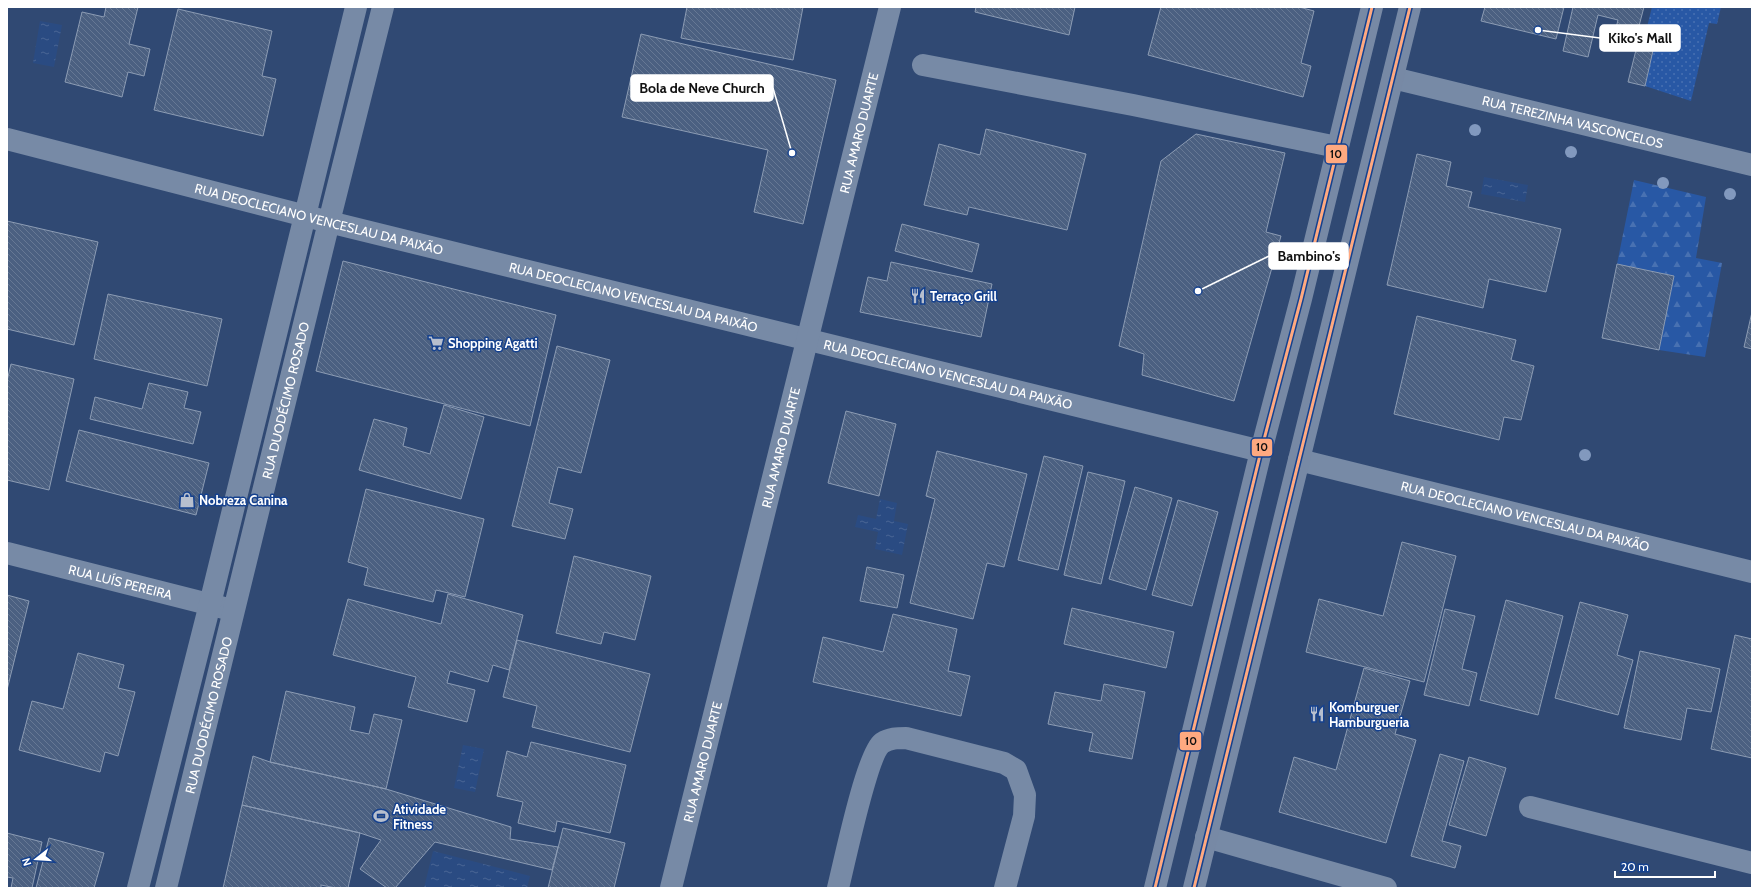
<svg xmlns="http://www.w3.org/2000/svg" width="1759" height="895" font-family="Cabin,sans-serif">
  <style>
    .grass { fill: url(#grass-dots) }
    .forest { fill: url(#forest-firs) }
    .water { fill: url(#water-ripples) }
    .building { fill: url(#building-back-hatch); stroke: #8c9cb4 }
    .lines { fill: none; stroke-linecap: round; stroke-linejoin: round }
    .minor { stroke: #778aa6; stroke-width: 22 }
    .major { stroke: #7789a5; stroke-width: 22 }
    .bus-1-casing { stroke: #15418e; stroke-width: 6 }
    .bus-1 { stroke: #ffa980; stroke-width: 3 }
    .tree { fill: #8299be }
    .labels { text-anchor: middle; stroke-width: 3; stroke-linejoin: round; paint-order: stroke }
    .street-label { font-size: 13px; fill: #fff; stroke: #15418e }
    .poi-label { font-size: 13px; font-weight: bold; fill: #fff; stroke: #15418e; text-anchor: start }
    .leader { fill: none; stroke: #fff; stroke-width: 1.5 }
    .callout-dot { fill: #fff; stroke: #15418e; stroke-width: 1.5 }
    .callout { fill: #fff; stroke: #fff; stroke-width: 1.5 }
    .callout-label { font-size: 14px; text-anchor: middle; font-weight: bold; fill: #111 }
    .line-badge { stroke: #15418e; stroke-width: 1.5 }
    .pale-badge-label { font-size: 11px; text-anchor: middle; font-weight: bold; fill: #111 }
  </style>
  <defs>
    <pattern id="grass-dots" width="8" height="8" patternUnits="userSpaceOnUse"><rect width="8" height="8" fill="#2858a5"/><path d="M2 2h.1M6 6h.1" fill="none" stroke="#4871b2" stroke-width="1.8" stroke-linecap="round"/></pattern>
    <pattern id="forest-firs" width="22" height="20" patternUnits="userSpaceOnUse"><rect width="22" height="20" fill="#2858a5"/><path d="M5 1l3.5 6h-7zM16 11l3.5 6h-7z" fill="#4871b2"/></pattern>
    <pattern id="water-ripples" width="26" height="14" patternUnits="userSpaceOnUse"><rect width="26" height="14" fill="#2a4b82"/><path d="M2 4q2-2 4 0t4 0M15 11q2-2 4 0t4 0" fill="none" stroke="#4a6695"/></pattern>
    <pattern id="building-back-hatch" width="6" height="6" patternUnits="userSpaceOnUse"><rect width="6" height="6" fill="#4b6081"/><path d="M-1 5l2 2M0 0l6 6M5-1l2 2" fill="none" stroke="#667894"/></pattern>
  </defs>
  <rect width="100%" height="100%" fill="#304973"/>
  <path class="grass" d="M1652,7h69l-4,17 -8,-1 -18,78 -46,-15 9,-40 -11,-3z"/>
  <path class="forest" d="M1634,180l72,17 -10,61 26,5 -17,94 -46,-7 15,-74 -57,-12z"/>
  <path class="water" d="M40,21l22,4 -8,42 -21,-4z
    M1484,177l44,8 -3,17 -44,-8z
    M880,499l17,4 -3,18 14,3 -6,31 -27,-6 3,-17 -23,-5 3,-12 18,4z
    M463,745l21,4 -9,43 -21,-4z
    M433,851l97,25 -3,12h-103z"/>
  <path class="building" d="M106,7h32l-9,37 21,5 -6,27 -16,-4 -6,25 -57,-15 17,-70 22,5z
    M687,7h116l-10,53 -112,-22z
    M976,7h99l-6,28 -94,-23z
    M1161,7h138l15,4 -13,52 10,3 -8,31 -155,-42z
    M1485,7h79l-8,32 -75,-18z
    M1573,7h71l-9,34 19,5 -9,40 -17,-4 9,-36 -24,-6 5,-20 -20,-5 -10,42 -25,-6z
    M178,9l94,22 -10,45 14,3 -13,57 -109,-26z
    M641,34l195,46 -33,144 -49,-12 14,-62 -146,-33z
    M986,129l100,25 -19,76 -98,-23 -2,8 -43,-10 15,-61 41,11z
    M1196,134l89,19 -19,79 15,4 -47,165 -92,-26 2,-21 -25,-8 42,-185z
    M1417,154l34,8 -5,24 26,6 -4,15 93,22 -15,63 -57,-13 -6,29 -96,-23z
    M7,221l91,21 -24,103 -67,-16z
    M902,224l77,20 -7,28 -77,-21z
    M343,261l213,54 -26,111 -214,-55z
    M891,262l101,22 -11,53 -121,-25 8,-35 19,4z
    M1617,264l57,12 -15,74 -57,-12z
    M108,294l114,25 -15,67 -113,-27z
    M1752,312v37l-8,-2z
    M1417,316l99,24 -5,20 23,6 -13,54 -17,-3 -5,23 -105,-26z
    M557,346l53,14 -29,113 -23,-6 -9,36 24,6 -8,30 -53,-13z
    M11,364l63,15 -25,111 -42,-10v-99z
    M149,383l39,9 -4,16 17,4 -8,32 -103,-25 5,-22 47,12z
    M444,405l40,12 -23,82 -102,-29 15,-51 33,9 -4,18 27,8z
    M846,411l50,13 -17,72 -51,-13z
    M79,430l130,33 -13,52 -130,-34z
    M937,451l90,23 -23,93 -17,-4 -14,56 -63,-16 25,-104 -9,-3z
    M1044,456l39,10 -25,104 -40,-10z
    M1088,472l37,9 -24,103 -37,-9z
    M1135,487l37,11 -26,92 -37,-11z
    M366,489l118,30 -19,78 -29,-7 -3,12 -69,-17 4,-17 -20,-6z
    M1178,500l40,12 -26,94 -40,-11z
    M1402,542l54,14 -32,126 -118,-30 13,-53 64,17z
    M574,556l77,20 -16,64 -31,-8 -3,12 -45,-11z
    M867,567l37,8 -7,33 -37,-7z
    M448,594l75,21 -14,55 -16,-5 -5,17 -38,-11 -3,12 28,7 -8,32 -59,-15 8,-30 -83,-22 15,-56 93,25z
    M7,595l22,6 -22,89z
    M1506,600l57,16 -25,99 -58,-15z
    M1580,602l48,13 -11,40 16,5 -15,55 -63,-17z
    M1072,608l102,24 -8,36 -102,-24z
    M1445,609l30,7 -13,53 15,4 -8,33 -45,-11z
    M893,614l64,15 -9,42 22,5 -9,40 -148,-34 10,-45 60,15z
    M1735,635l17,4v119l-41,-9z
    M517,640l133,34 -20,78 -98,-25 5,-21 -34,-9z
    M1640,651l80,18 -9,43 -24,-4 -6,32 -57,-12z
    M78,653l46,12 -6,23 17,4 -17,64 -13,-4 -5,20 -81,-22 13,-49 31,8z
    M1364,668l46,13 -15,53 21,6 -30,103 -107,-31 15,-55 42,13z
    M1104,684l41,8 -13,67 -43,-8 4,-18 -45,-9 7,-32 46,9z
    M286,691l69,16 -5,23 19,4 5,-20 28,6 -16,69 -116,-27z
    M531,742l95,23 -16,68 -53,-12 -2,11 -37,-9 5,-21 -26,-6 10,-45 20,6z
    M1440,754l24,7 -22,80 19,5 -6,22 -44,-12z
    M253,756l17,6 116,27 125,38 -1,12 48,8 -6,23 -117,-28 -40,46h-8l-27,-19 21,-29 -21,-7 -118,-28z
    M1469,757l37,11 -20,68 -37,-11z
    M242,805l118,28 -12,55h-12l-15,-3v3h-98z
    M563,828l62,15 -11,45h-66z
    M7,833l35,9 -10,46h-21l2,-10 -6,-1z
    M49,838l55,15 -10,35h-58z"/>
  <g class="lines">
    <g class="minor">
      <path d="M923,65l210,40 204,42"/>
      <path id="s1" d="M1393,78l359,87"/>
      <path id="s2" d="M7,139l322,83 932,229"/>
      <path id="s3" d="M1299,460l453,112"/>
      <path id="s4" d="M7,553l217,55"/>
      <path d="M1530,807l222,56"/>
      <path d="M1206,837l180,51"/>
      <path d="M138,888l72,-284 146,-597"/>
      <path id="s5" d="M166,888l163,-666 54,-215"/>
      <path id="s6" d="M671,888l219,-881"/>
      <path d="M838,888c6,-24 29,-134 44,-145 8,-5 15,-5 24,-5l98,25 12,7 9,25 -1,21 -19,72"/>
    </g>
    <path class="major" d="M1155,888l106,-437 40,-152 71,-292
      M1194,888l216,-881"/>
    <g class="bus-1-casing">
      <path id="bus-1" d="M1155,888l106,-437 40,-152 71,-292
        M1194,888l216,-881"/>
    </g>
    <use href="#bus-1" class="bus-1"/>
  </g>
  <g class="tree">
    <circle cx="1475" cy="130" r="6"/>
    <circle cx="1571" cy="152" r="6"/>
    <circle cx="1663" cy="183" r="6"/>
    <circle cx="1730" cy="194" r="6"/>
    <circle cx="1585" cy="455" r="6"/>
  </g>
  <defs>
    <g id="restaurant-bare" transform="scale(1.2)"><path d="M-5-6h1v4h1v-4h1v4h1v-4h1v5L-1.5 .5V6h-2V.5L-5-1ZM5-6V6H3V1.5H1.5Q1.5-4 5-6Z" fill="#b7bfce" stroke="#15418e" stroke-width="2.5" paint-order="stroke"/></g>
    <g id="supermarket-bare" transform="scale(1.2)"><path d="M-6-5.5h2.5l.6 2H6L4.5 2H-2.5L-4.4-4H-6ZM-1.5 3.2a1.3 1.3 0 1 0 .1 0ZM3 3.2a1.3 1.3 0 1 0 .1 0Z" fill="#b7bfce" stroke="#15418e" stroke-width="2.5" paint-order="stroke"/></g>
    <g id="shop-bare" transform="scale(1.2)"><path d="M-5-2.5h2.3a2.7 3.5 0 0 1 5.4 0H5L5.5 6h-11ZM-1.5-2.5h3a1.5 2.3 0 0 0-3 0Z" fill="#b7bfce" stroke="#15418e" stroke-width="2.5" paint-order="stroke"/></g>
    <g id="stadium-bare" transform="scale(1.2)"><path d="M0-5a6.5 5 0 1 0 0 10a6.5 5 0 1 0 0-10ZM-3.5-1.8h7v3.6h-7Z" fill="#b7bfce" stroke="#15418e" stroke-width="2.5" paint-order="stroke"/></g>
  </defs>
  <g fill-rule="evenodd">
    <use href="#restaurant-bare" x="918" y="296"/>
    <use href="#supermarket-bare" x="436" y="343"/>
    <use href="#shop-bare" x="187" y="500"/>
    <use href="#restaurant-bare" x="1317" y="714"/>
    <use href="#stadium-bare" x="381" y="816"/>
  </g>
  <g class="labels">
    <g class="street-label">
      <text dy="5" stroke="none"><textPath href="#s1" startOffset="185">RUA TEREZINHA VASCONCELOS</textPath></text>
      <text dy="5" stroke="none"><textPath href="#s6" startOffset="778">RUA AMARO DUARTE</textPath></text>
      <text dy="5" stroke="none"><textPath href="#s2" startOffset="322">RUA DEOCLECIANO VENCESLAU DA PAIXÃO</textPath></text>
      <text dy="5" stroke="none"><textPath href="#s2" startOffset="646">RUA DEOCLECIANO VENCESLAU DA PAIXÃO</textPath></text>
      <text dy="5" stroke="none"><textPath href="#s2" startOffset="970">RUA DEOCLECIANO VENCESLAU DA PAIXÃO</textPath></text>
      <text dy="5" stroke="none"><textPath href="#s5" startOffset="502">RUA DUODÉCIMO ROSADO</textPath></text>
      <text dy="5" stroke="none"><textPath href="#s6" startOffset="454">RUA AMARO DUARTE</textPath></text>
      <text dy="5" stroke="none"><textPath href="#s3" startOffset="233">RUA DEOCLECIANO VENCESLAU DA PAIXÃO</textPath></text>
      <text dy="5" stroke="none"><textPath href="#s4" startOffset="117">RUA LUÍS PEREIRA</textPath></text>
      <text dy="5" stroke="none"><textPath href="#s5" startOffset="178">RUA DUODÉCIMO ROSADO</textPath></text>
      <text dy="5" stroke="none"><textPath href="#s6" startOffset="130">RUA AMARO DUARTE</textPath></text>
    </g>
    <g class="poi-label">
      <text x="930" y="301">Terraço Grill</text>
      <text x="448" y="348">Shopping Agatti</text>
      <text x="199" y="505">Nobreza Canina</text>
      <text x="1329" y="712">Komburguer<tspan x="1329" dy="15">Hamburgueria</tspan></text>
      <text x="393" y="814">Atividade<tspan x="393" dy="15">Fitness</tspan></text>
    </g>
  </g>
  <path class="leader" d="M1538 30L1600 38M792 153L773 88M1198 291L1269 256"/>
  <g class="callout-dot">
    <circle cx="1538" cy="30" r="4"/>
    <circle cx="792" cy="153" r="4"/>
    <circle cx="1198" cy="291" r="4"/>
  </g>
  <g class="callout">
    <rect x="1600" y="25" width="80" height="26" rx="4"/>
    <rect x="631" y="75" width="142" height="26" rx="4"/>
    <rect x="1269" y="243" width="79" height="26" rx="4"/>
  </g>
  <g class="callout-label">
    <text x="1640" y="43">Kiko's Mall</text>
    <text x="702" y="93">Bola de Neve Church</text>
    <text x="1309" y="261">Bambino's</text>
  </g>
  <g class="line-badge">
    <rect x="1325" y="144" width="23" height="20" rx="4" fill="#ffa980"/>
    <rect x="1251" y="438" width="22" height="19" rx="4" fill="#ffa980"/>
    <rect x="1179" y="731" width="23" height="20" rx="4" fill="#ffa980"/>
  </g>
  <g class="pale-badge-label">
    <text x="1336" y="158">10</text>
    <text x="1262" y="451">10</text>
    <text x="1191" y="745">10</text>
  </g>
  <rect width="1759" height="895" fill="none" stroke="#ffffff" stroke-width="16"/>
  <g transform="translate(36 859) rotate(253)" stroke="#15418e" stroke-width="3" paint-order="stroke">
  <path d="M0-3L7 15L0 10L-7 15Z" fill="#ffffff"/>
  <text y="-6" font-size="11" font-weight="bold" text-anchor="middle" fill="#ffffff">N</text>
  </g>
  <path d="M1615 871v6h100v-6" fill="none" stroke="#ffffff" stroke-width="2"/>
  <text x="1621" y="871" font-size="12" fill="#ffffff" stroke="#15418e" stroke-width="3" paint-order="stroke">20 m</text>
</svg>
